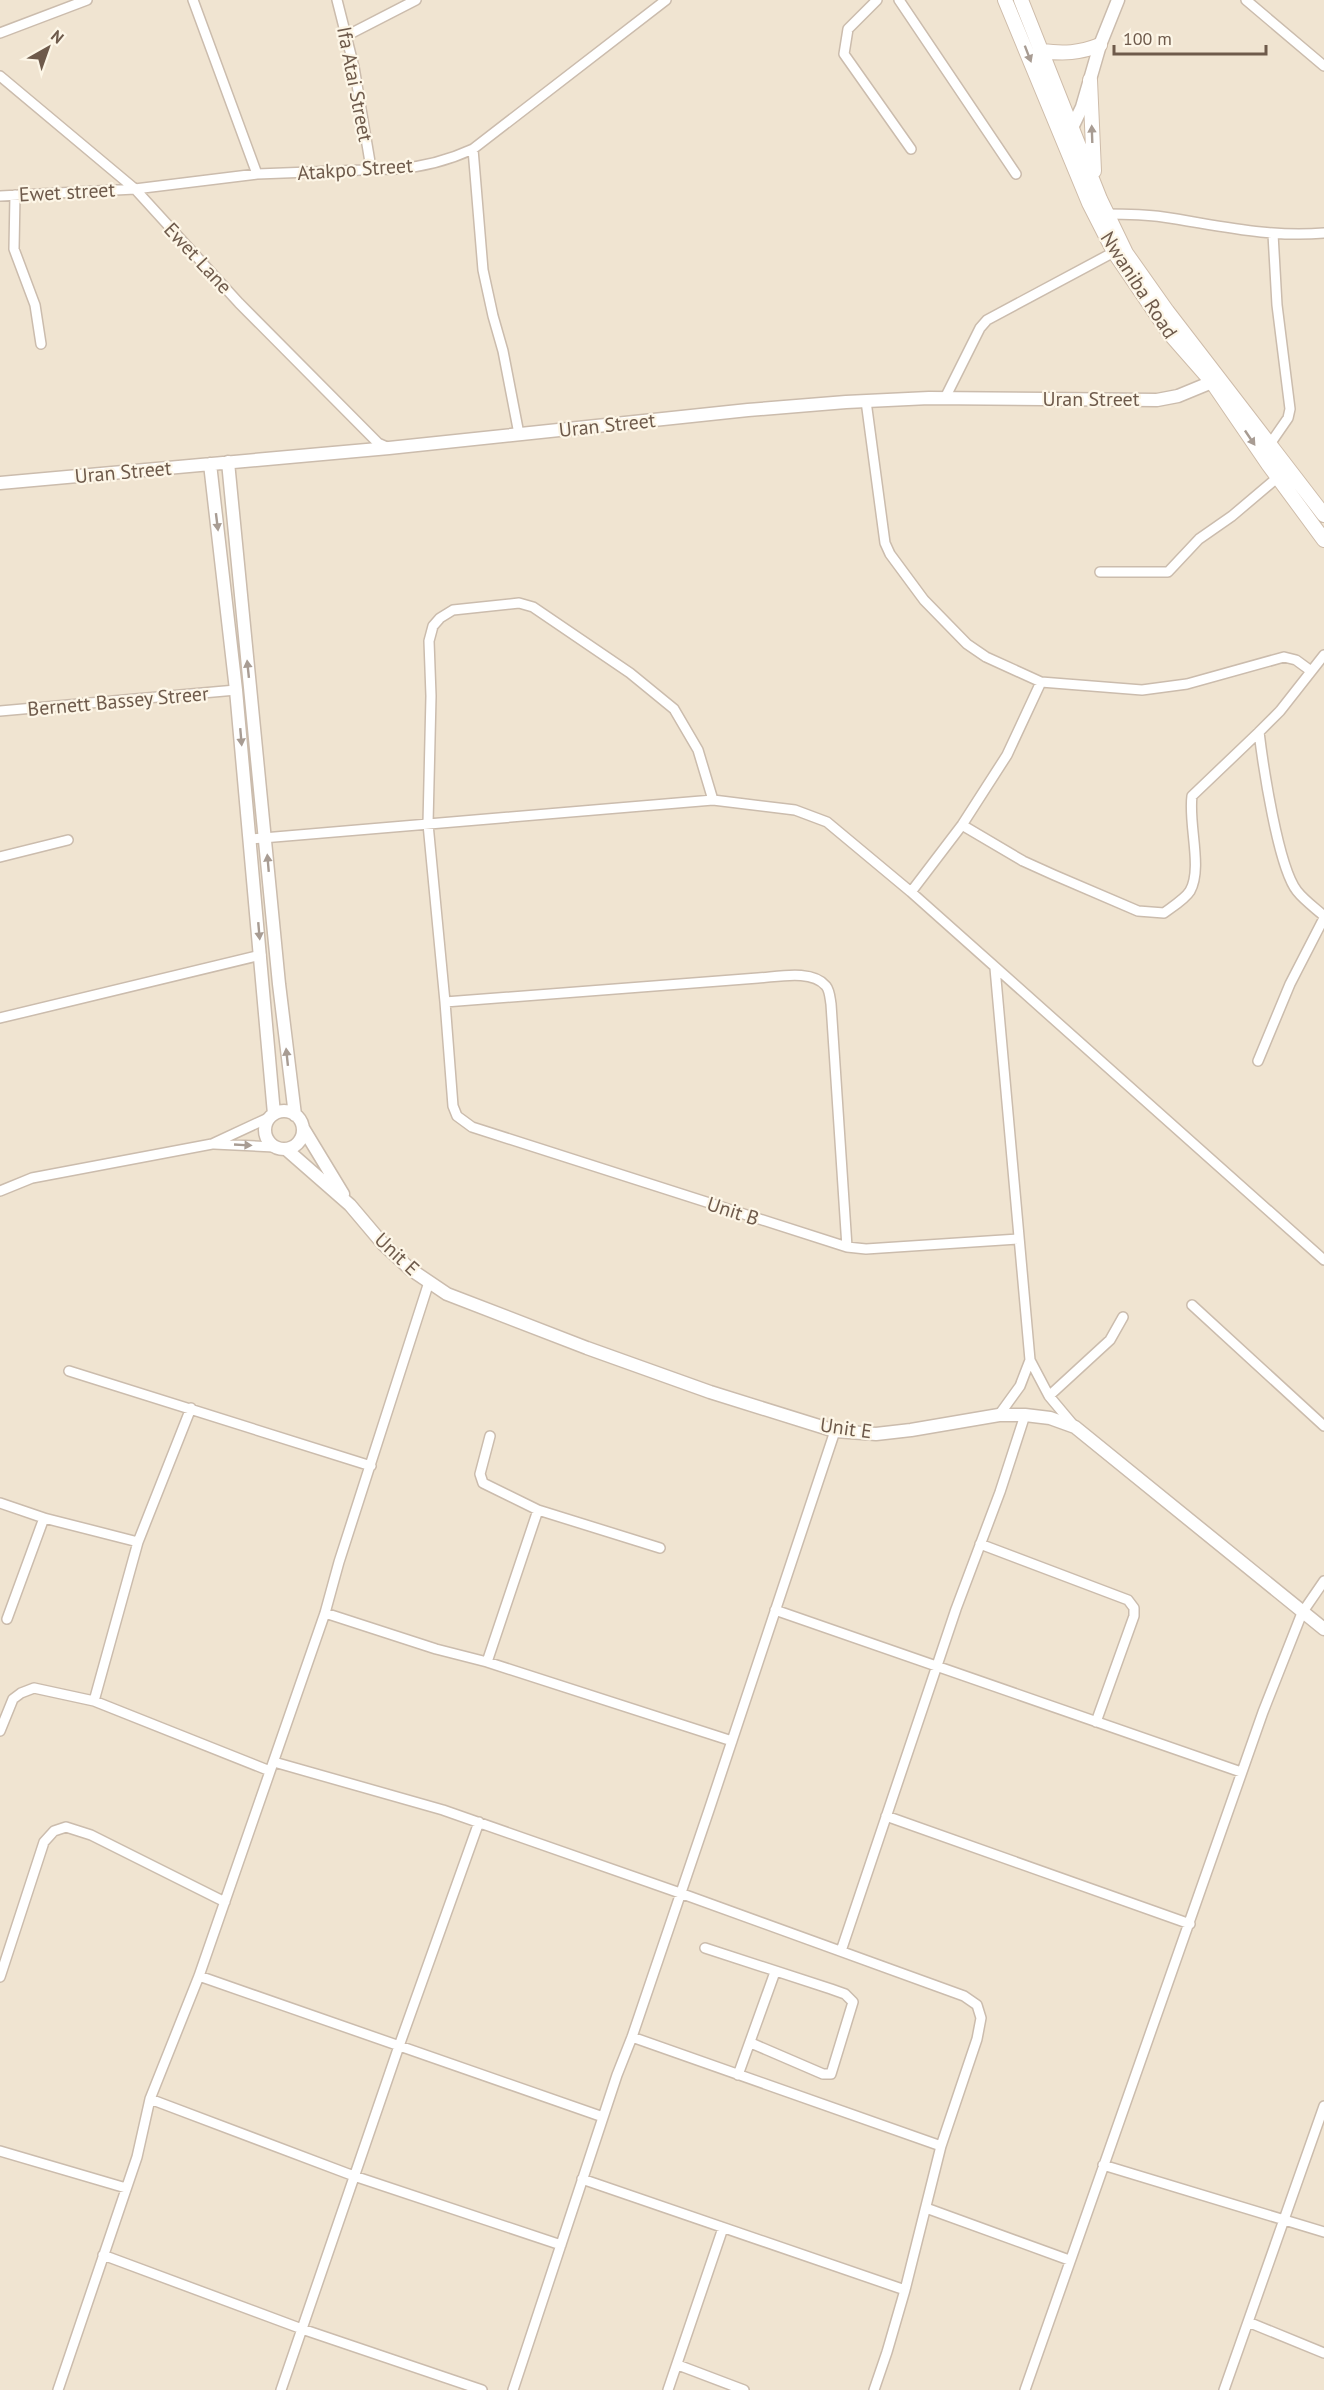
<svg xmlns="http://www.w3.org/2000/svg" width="1324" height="2390" font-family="'PT Sans',sans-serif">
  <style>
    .residential { fill: #f0e4d1 }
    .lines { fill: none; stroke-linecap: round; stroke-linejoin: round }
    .minor-casing { stroke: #cbbcad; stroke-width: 12 }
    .tertiary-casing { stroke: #cbbcad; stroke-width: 15 }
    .secondary-casing { stroke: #cebcaa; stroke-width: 16 }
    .minor { stroke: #fff; stroke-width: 9 }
    .tertiary { stroke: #fff; stroke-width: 12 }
    .secondary { stroke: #fff; stroke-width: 14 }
    .oneway { fill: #a89c93 }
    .labels { text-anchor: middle; stroke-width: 4.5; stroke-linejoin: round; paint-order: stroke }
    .street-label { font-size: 20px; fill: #6e5a4b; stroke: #fdf6e7 }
  </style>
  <rect width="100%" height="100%" fill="#f9f2e2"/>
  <path class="residential" d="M0,0h1324v2390h-1324z"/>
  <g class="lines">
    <g class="minor-casing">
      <path id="minor" d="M193,0l64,174
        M337,0l17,67 17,101
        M877,0l-29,29 -4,25 67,95
        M899,0l117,174
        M1246,0l78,66
        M0,33l87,-33
        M346,36l70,-36
        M0,76l135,113 104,114 139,140 9,4
        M473,149l10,121 10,46 10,35 16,83
        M15,195l-1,54 21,56 6,39
        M0,196l135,-7 122,-15 106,-4c11,-3 21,0 33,-1 26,-2 53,-9 77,-20l193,-149
        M1103,214c20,0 41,0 60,3 54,8 106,21 161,16
        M945,398l35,-70 7,-8 127,-68
        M866,401l19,142 5,11 34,46 43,44 19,13 55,25 101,8 45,-6 97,-27 12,3 15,11
        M1270,444l18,-26 2,-9 -13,-104 -4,-71
        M1100,572h68l31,-33 33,-23 46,-39
        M1324,655l-44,56 -21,21c4,33 19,135 38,159 7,9 18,17 27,25
        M0,711l236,-21
        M713,800l-15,-50 -24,-41 -44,-36 -97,-66 -14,-4 -66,7 -13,8 -7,8 -4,15 2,55 -3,128 17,178 8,104 4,10 15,11 375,120 19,2 153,-10
        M962,825l61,36 31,14 84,36 26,2c8,-6 21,-14 26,-22 13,-23 -2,-67 2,-95l67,-64
        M251,839l462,-39 82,10 32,12 84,70 413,368
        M0,857l68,-17
        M911,892l51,-67 45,-70 34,-73
        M995,968l35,392 19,36 26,31
        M445,1002l313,-24c19,-1 54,-9 68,8 4,5 4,13 5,18l16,243
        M0,1018l261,-63
        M1258,1061l32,-77 34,-66
        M214,1144l60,3
        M0,1191l32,-13 180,-34 56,-26
        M1192,1305l132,121
        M69,1371l302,95
        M1049,1396l61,-56 13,-23
        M999,1415l21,-29 10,-26
        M490,1436l-10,38 3,9 55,27 122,38
        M0,1503l44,15 94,24
        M980,1544l148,56 6,8v8l-38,106
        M775,1610l466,162
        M325,1613l111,36 51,13 245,79
        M7,1619l37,-101
        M487,1662l51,-152
        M94,1701l44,-159 53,-134
        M0,1731l13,-32 8,-6 13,-5 60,13 176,70
        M274,1762l169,48 237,83 284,103 13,9 4,13 -4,21 -36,107 -36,144 -18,62 -13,38
        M886,1816l304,108
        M705,1948l126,41 14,5 8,8 -22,72h-8l-72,-31
        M841,1951l115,-342 44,-117 25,-77
        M199,1976l404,141
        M0,1977l44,-135 10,-11 12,-4 25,8 134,67
        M632,2037l309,109
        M738,2075l37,-103
        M150,2099l204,77 207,69
        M0,2151l126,37
        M1103,2165l221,67
        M582,2179l323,111
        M926,2208l143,52
        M103,2255l199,74 180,61
        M1248,2322l76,31
        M678,2365l66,25
        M58,2390l79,-233 13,-58 49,-123 126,-363 14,-51 90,-280
        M281,2390l118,-344 80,-224
        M513,2390l104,-315 15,-38 77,-227 126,-379
        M668,2390l55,-162
        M1025,2390l238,-678 39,-99 22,-32
        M1224,2390l100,-284"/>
    </g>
    <g class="tertiary-casing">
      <path id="tertiary" d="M1069,134l13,-27 18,-62 18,-45
        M228,462l51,522 16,131
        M210,464l26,226 38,424
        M0,483l389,-35 359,-38 98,-8 83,-4 228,2 21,-4 34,-14 6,3
        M265 1130a19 19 0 1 1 38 0a19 19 0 1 1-38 0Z
        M303,1128l40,66
        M286,1149l64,56 33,39 27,25 37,25 140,54 123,44 125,39 41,3 35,-4 88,-15h26l25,3 25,9 249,202"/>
    </g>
    <g class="secondary-casing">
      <path id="secondary" d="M1005,0l84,203 25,49 55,81 43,49 56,82 56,76
        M1021,0l79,199 26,54 41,58 157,204
        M1042,51c22,3 37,2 58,-6
        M1090,80l4,91"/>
    </g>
    <use href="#minor" class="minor"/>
    <use href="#tertiary" class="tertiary"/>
    <use href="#secondary" class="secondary"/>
  </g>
  <defs><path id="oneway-solid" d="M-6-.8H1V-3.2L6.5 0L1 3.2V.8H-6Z" transform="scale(1.5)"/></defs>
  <g class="oneway">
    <use href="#oneway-solid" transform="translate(1028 54) rotate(69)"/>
    <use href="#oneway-solid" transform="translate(1092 134) rotate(-92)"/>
    <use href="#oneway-solid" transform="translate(1250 438) rotate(56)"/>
    <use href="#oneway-solid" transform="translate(217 522) rotate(83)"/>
    <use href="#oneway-solid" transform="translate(248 669) rotate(-96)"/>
    <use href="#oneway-solid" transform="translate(241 737) rotate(85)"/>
    <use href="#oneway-solid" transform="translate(268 863) rotate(-95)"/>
    <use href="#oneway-solid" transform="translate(259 931) rotate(85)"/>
    <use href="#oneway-solid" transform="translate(287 1057) rotate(-96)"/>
    <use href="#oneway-solid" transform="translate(243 1145) rotate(3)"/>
  </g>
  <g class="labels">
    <g class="street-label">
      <text transform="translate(355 84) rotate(79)" y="7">Ifa Atai Street</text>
      <text transform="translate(355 169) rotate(-4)" y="7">Atakpo Street</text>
      <text transform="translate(67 192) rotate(-3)" y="7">Ewet street</text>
      <text transform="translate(198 258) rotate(47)" y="7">Ewet Lane</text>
      <text transform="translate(1139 285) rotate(57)" y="7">Nwaniba Road</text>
      <text x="1091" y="406">Uran Street</text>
      <text transform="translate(607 425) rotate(-6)" y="7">Uran Street</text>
      <text transform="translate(123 472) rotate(-5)" y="7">Uran Street</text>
      <text transform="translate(118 701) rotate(-5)" y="7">Bernett Bassey Streer</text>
      <text transform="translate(733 1211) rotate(18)" y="7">Unit B</text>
      <text transform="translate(397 1254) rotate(43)" y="7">Unit E</text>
      <text transform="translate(846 1428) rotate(8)" y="7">Unit E</text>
    </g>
  </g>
  <g transform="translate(48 48) rotate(40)" stroke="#fdf6e7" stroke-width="4.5" paint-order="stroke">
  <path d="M0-4.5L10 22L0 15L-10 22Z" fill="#6e5a4b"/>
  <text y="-9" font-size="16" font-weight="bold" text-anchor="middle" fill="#6e5a4b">N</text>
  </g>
  <path d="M1114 45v9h152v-9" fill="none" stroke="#6e5a4b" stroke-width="3"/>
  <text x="1123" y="45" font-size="18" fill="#6e5a4b" stroke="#fdf6e7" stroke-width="4.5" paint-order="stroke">100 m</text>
</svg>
